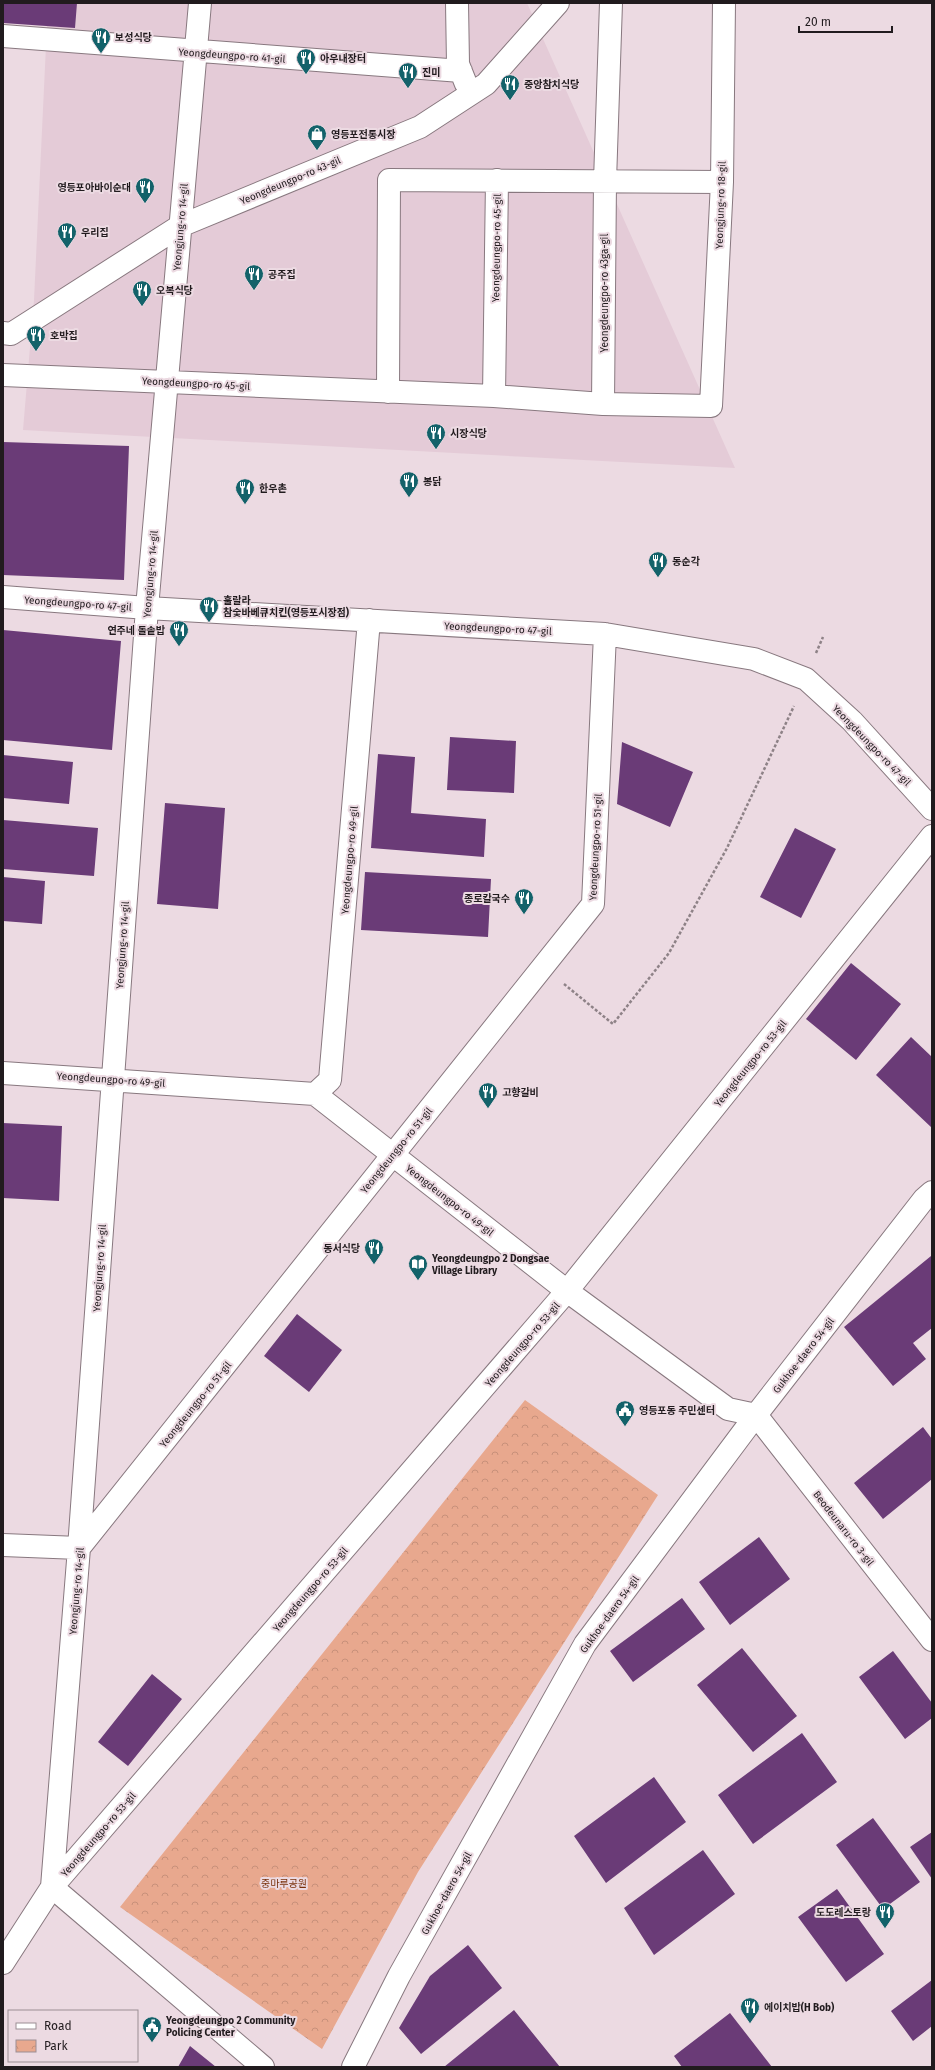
<svg xmlns="http://www.w3.org/2000/svg" width="935" height="2070" font-family="'Fira Sans','Noto Sans KR',sans-serif">
  <style>
    .built { fill: #e4cbd7 }
    .park { fill: url(#park-crowns) }
    .building { fill: #6a3b77 }
    .lines { fill: none; stroke-linecap: round; stroke-linejoin: round }
    .minor-casing { stroke: #88787f; stroke-width: 24 }
    .path { stroke: #8e8287; stroke-width: 2.5; stroke-dasharray: 3 2; stroke-linecap: butt }
    .minor { stroke: #fff; stroke-width: 22 }
    .labels { text-anchor: middle; stroke-width: 4; stroke-linejoin: round; paint-order: stroke }
    .poi-label { font-size: 10px; font-weight: bold; fill: #211b1e; stroke: #ecdae2; text-anchor: start }
    .street-label { font-size: 10px; fill: #211b1e; stroke: #ecdae2 }
    .park-label { font-size: 10px; fill: #78300a; stroke: #ecdae2 }
  </style>
  <defs>
    <pattern id="park-crowns" width="20" height="18" patternUnits="userSpaceOnUse"><rect width="20" height="18" fill="#e8a88e"/><path d="M2 6a3 3 0 1 1 6 0M12 15a3 3 0 1 1 6 0" fill="none" stroke="#c7907a"/></pattern>
  </defs>
  <rect width="100%" height="100%" fill="#ecdae2"/>
  <path class="built" d="M48,3h479l208,465 -712,-38 11,-130z"/>
  <path class="park" d="M525,1400l133,95 -240,377 -96,177 -202,-142z"/>
  <path class="building" d="M3,3h74l-2,25 -72,-5z
    M3,442l126,4 -5,134 -121,-5z
    M3,630l118,11 -9,109 -109,-10z
    M450,737l66,4 -2,52 -67,-3z
    M622,742l71,30 -23,55 -53,-23z
    M378,754l37,3 -4,56 75,6 -2,38 -113,-9z
    M3,755l70,7 -4,42 -66,-6z
    M165,803l60,5 -7,101 -61,-5z
    M3,820l95,8 -4,48 -91,-7z
    M795,828l41,21 -35,69 -41,-21z
    M365,872l126,7 -3,58 -127,-7z
    M3,877l42,4 -3,43 -39,-3z
    M851,963l50,41 -45,56 -50,-41z
    M911,1037l21,20v71l-56,-53z
    M3,1123l59,3 -3,75 -56,-3z
    M931,1256l1,72 -19,15 13,16 -33,27 -49,-59z
    M297,1314l45,36 -33,42 -45,-36z
    M923,1427l9,12v40l-49,40 -29,-36z
    M759,1537l31,42 -60,46 -31,-43z
    M682,1598l23,31 -72,53 -23,-31z
    M742,1648l55,68 -44,36 -56,-67z
    M893,1651l39,52v15l-27,21 -46,-62z
    M152,1674l30,25 -54,67 -30,-24z
    M802,1733l35,49 -84,62 -35,-49z
    M654,1777l32,45 -80,61 -32,-47z
    M873,1818l47,64 -37,27 -47,-64z
    M932,1832v47l-22,-32z
    M703,1850l32,44 -81,61 -30,-47z
    M837,1889l47,65 -38,28 -48,-65z
    M468,1945l34,43 -81,66 -22,-26 31,-52z
    M932,1980v46l-19,15 -22,-30z
    M514,2010l46,57h-116z
    M730,2013l42,54h-90l-8,-11z
    M190,2046l26,21h-38z"/>
  <g class="lines">
    <g class="minor-casing">
      <path id="minor" d="M200,3l-53,605 -68,940 -27,339 211,180
        M457,3l1,61 8,20
        M3,36l458,35
        M3,333l8,1 169,-108 240,-99 66,-43 72,-81
        M3,375l491,21 109,8 108,2 11,-224 2,-179
        M388,392l1,-212 333,2
        M494,396l3,-216
        M603,404l2,-223 6,-178
        M3,597l144,11 458,26 149,25 52,20 46,42 80,88
        M3,1073l312,21 252,197 161,118 28,6 176,225
        M315,1094l15,-14 39,-460
        M3,1545l76,3 514,-644 12,-270
        M3,1963l49,-76 515,-596 365,-455
        M353,2067l46,-91 186,-332 171,-229 168,-216 8,-7"/>
    </g>
    <path class="path" d="M816,653l7,-16
      M564,984l49,40 56,-71 58,-105 67,-142"/>
    <use href="#minor" class="minor"/>
  </g>
  <defs>
    <g id="restaurant-pin" transform="scale(1)"><path d="M0 17L-7.5 6A9.5 9.5 0 1 1 7.5 6Z" fill="#13626a" stroke="#ecdae2"/><path d="M-5-6h1v4h1v-4h1v4h1v-4h1v5L-1.5 .5V6h-2V.5L-5-1ZM5-6V6H3V1.5H1.5Q1.5-4 5-6Z" fill="#fff"/></g>
    <g id="shop-pin" transform="scale(1)"><path d="M0 17L-7.5 6A9.5 9.5 0 1 1 7.5 6Z" fill="#13626a" stroke="#ecdae2"/><path d="M-5-2.5h2.3a2.7 3.5 0 0 1 5.4 0H5L5.5 6h-11ZM-1.5-2.5h3a1.5 2.3 0 0 0-3 0Z" fill="#fff"/></g>
    <g id="library-pin" transform="scale(1)"><path d="M0 17L-7.5 6A9.5 9.5 0 1 1 7.5 6Z" fill="#13626a" stroke="#ecdae2"/><path d="M-6-4Q-3-5.5-.7-3.5V5Q-3 3-6 4ZM6-4Q3-5.5 .7-3.5V5Q3 3 6 4Z" fill="#fff"/></g>
    <g id="civic-pin" transform="scale(1)"><path d="M0 17L-7.5 6A9.5 9.5 0 1 1 7.5 6Z" fill="#13626a" stroke="#ecdae2"/><path d="M-.6-6.5H3V-4.5H.6V-3L4-1V1h2V6H-6V1h2V-1L-.6-3ZM-1.2 2.5V6h2.4V2.5Z" fill="#fff"/></g>
  </defs>
  <g fill-rule="evenodd">
    <use href="#restaurant-pin" x="101" y="37"/>
    <use href="#restaurant-pin" x="306" y="58"/>
    <use href="#restaurant-pin" x="408" y="72"/>
    <use href="#restaurant-pin" x="510" y="84"/>
    <use href="#shop-pin" x="317" y="134"/>
    <use href="#restaurant-pin" x="145" y="187"/>
    <use href="#restaurant-pin" x="67" y="232"/>
    <use href="#restaurant-pin" x="254" y="274"/>
    <use href="#restaurant-pin" x="142" y="290"/>
    <use href="#restaurant-pin" x="36" y="335"/>
    <use href="#restaurant-pin" x="436" y="433"/>
    <use href="#restaurant-pin" x="409" y="481"/>
    <use href="#restaurant-pin" x="245" y="488"/>
    <use href="#restaurant-pin" x="658" y="561"/>
    <use href="#restaurant-pin" x="209" y="606"/>
    <use href="#restaurant-pin" x="179" y="630"/>
    <use href="#restaurant-pin" x="524" y="898"/>
    <use href="#restaurant-pin" x="488" y="1092"/>
    <use href="#restaurant-pin" x="374" y="1248"/>
    <use href="#library-pin" x="418" y="1264"/>
    <use href="#civic-pin" x="625" y="1410"/>
    <use href="#restaurant-pin" x="885" y="1912"/>
    <use href="#restaurant-pin" x="750" y="2007"/>
    <use href="#civic-pin" x="152" y="2026"/>
  </g>
  <g class="labels">
    <g class="poi-label">
      <text x="115" y="41">보성식당</text>
      <text x="320" y="62">아우내장터</text>
      <text x="422" y="76">진미</text>
      <text x="524" y="88">중앙참치식당</text>
      <text x="331" y="138">영등포전통시장</text>
      <text x="131" y="191" text-anchor="end">영등포아바이순대</text>
      <text x="81" y="236">우리집</text>
      <text x="268" y="278">공주집</text>
      <text x="156" y="294">오복식당</text>
      <text x="50" y="339">호박집</text>
      <text x="450" y="437">시장식당</text>
      <text x="423" y="485">봉닭</text>
      <text x="259" y="492">한우촌</text>
      <text x="672" y="565">동순각</text>
      <text x="223" y="604">훌랄라<tspan x="223" dy="12">참숯바베큐치킨(영등포시장점)</tspan></text>
      <text x="165" y="634" text-anchor="end">연주네 돌솥밥</text>
      <text x="510" y="902" text-anchor="end">종로칼국수</text>
      <text x="502" y="1096">고향갈비</text>
      <text x="360" y="1252" text-anchor="end">동서식당</text>
      <text x="432" y="1262">Yeongdeungpo 2 Dongsae<tspan x="432" dy="12">Village Library</tspan></text>
      <text x="639" y="1414">영등포동 주민센터</text>
      <text x="871" y="1916" text-anchor="end">도도레스토랑</text>
      <text x="764" y="2011">에이치밥(H Bob)</text>
      <text x="166" y="2024">Yeongdeungpo 2 Community<tspan x="166" dy="12">Policing Center</tspan></text>
    </g>
    <g class="street-label">
      <text transform="translate(232 55) rotate(4)" y="4">Yeongdeungpo-ro 41-gil</text>
      <text transform="translate(290 180) rotate(-23)" y="4">Yeongdeungpo-ro 43-gil</text>
      <text transform="translate(720 205) rotate(-88)" y="4">Yeongjung-ro 18-gil</text>
      <text transform="translate(180 227) rotate(-85)" y="4">Yeongjung-ro 14-gil</text>
      <text transform="translate(496 248) rotate(-89)" y="4">Yeongdeungpo-ro 45-gil</text>
      <text transform="translate(604 293) rotate(-90)" y="4">Yeongdeungpo-ro 43ga-gil</text>
      <text transform="translate(196 383) rotate(3)" y="4">Yeongdeungpo-ro 45-gil</text>
      <text transform="translate(150 574) rotate(-85)" y="4">Yeongjung-ro 14-gil</text>
      <text transform="translate(78 603) rotate(4)" y="4">Yeongdeungpo-ro 47-gil</text>
      <text transform="translate(498 628) rotate(3)" y="4">Yeongdeungpo-ro 47-gil</text>
      <text transform="translate(872 745) rotate(46)" y="4">Yeongdeungpo-ro 47-gil</text>
      <text transform="translate(595 847) rotate(-87)" y="4">Yeongdeungpo-ro 51-gil</text>
      <text transform="translate(349 860) rotate(-85)" y="4">Yeongdeungpo-ro 49-gil</text>
      <text transform="translate(122 945) rotate(-86)" y="4">Yeongjung-ro 14-gil</text>
      <text transform="translate(750 1063) rotate(-51)" y="4">Yeongdeungpo-ro 53-gil</text>
      <text transform="translate(111 1079) rotate(4)" y="4">Yeongdeungpo-ro 49-gil</text>
      <text transform="translate(396 1150) rotate(-51)" y="4">Yeongdeungpo-ro 51-gil</text>
      <text transform="translate(450 1200) rotate(38)" y="4">Yeongdeungpo-ro 49-gil</text>
      <text transform="translate(99 1268) rotate(-86)" y="4">Yeongjung-ro 14-gil</text>
      <text transform="translate(522 1344) rotate(-49)" y="4">Yeongdeungpo-ro 53-gil</text>
      <text transform="translate(803 1355) rotate(-52)" y="4">Gukhoe-daero 54-gil</text>
      <text transform="translate(195 1404) rotate(-51)" y="4">Yeongdeungpo-ro 51-gil</text>
      <text transform="translate(844 1528) rotate(52)" y="4">Beodeunaru-ro 3-gil</text>
      <text transform="translate(310 1589) rotate(-49)" y="4">Yeongdeungpo-ro 53-gil</text>
      <text transform="translate(76 1591) rotate(-85)" y="4">Yeongjung-ro 14-gil</text>
      <text transform="translate(609 1614) rotate(-54)" y="4">Gukhoe-daero 54-gil</text>
      <text transform="translate(98 1834) rotate(-49)" y="4">Yeongdeungpo-ro 53-gil</text>
      <text transform="translate(446 1893) rotate(-61)" y="4">Gukhoe-daero 54-gil</text>
    </g>
    <g class="park-label">
      <text x="284" y="1887">중마루공원</text>
    </g>
  </g>
  <rect width="935" height="2070" fill="none" stroke="#211b1e" stroke-width="8"/>
  <rect x="8" y="2010" width="130" height="52" fill="#ecdae2" stroke="#9b8e94"/>
  <rect x="16" y="2023" width="20" height="6" fill="#ffffff" stroke="#9b8e94"/>
  <text x="44" y="2030" font-size="12" fill="#211b1e">Road</text>
  <rect x="16" y="2040" width="20" height="12" fill="url(#park-crowns)" stroke="#9b8e94"/>
  <text x="44" y="2050" font-size="12" fill="#211b1e">Park</text>
  <path d="M799 26v6h93v-6" fill="none" stroke="#211b1e" stroke-width="2"/>
  <text x="805" y="26" font-size="12" fill="#211b1e" stroke="#ecdae2" stroke-width="3" paint-order="stroke">20 m</text>
</svg>
